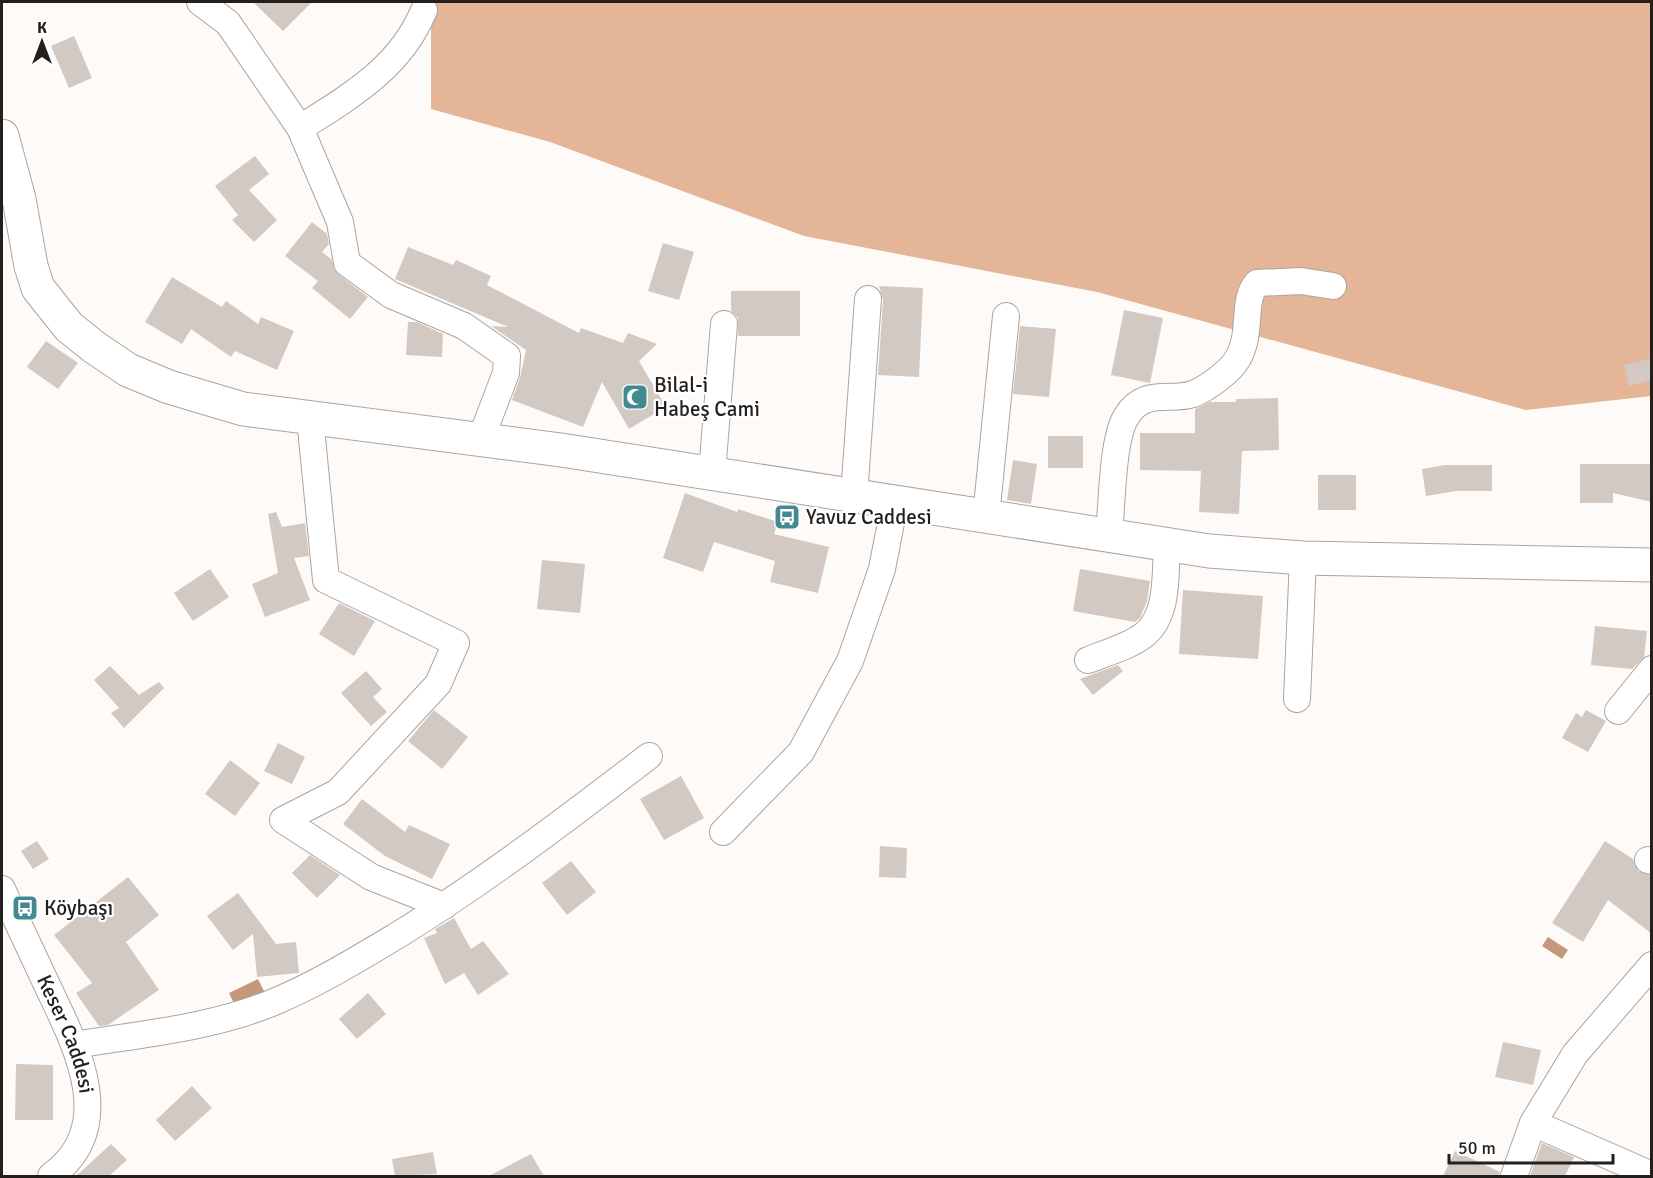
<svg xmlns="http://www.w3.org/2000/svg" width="1653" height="1178" font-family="Signika,sans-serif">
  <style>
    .forest { fill: #e4b597 }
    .water { fill: #c6987a }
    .building { fill: #d2c9c3 }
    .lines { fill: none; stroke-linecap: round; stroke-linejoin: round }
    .minor-casing { stroke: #aca49e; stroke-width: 28 }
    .major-casing { stroke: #aca49e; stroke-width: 35 }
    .minor { stroke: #fff; stroke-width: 26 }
    .major { stroke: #fff; stroke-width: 33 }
    .labels { text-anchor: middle; stroke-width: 4.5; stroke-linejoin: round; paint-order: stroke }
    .poi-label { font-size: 21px; fill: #231f1d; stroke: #fff; text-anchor: start }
    .street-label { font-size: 21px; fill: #231f1d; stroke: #fff }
  </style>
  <rect width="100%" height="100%" fill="#fefaf8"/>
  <path class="forest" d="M431,2h1220v394l-125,14 -429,-118 -293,-56 -254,-94 -119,-33z"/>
  <path class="water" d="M1548,937l20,13 -6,9 -20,-13z
    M258,979l7,14 -29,15 -7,-15z"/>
  <path class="building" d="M253,2h59l-29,29z
    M74,36l18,42 -23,10 -18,-42z
    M255,156l14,18 -20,16 28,30 -23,22 -22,-22 6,-5 -23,-29z
    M312,222l15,12 2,10 -7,8 9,7 7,15 30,23 -18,22 -38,-31 6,-7 -33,-25z
    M663,243l31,9 -15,48 -31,-9z
    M408,247l45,18 3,-5 35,16 -4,9 92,48 2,-5 42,15 5,-10 29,11 -18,17 27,46 -37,22 -27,-47 -19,45 -71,-27 8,-22 6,-28 -35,-24 17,1 -113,-48z
    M172,277l50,30 4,-6 32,23 3,-7 33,14 -17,39 -42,-19 -4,6 -40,-28 -9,15 -37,-22z
    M879,286l44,2 -4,89 -41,-2 5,-75z
    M731,291h69v45h-62v-18l-7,-7z
    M1124,310l39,8 -13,65 -39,-8z
    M408,322h9l26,12 -1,23 -36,-2z
    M1020,326l36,3 -7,68 -36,-3z
    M46,341l32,22 -20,26 -31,-22z
    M1652,358v22l-23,6 -5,-21z
    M1278,398l1,52 -37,1 -3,63 -40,-2 2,-41 -61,-1v-37h55v-24l15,-7h26v-3z
    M1048,436h35v32h-35z
    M1013,460l24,4 -6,40 -24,-4z
    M1580,464h72v38l-39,-9v10h-33z
    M1445,465h47v26h-36l-30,5 -4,-27z
    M1318,475h38v35h-38z
    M685,493l52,19 1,-3 40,13 -4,12 55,13 -11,46 -48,-11 5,-21 -61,-19 -11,30 -40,-14z
    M276,512l6,15 23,-4 4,33 -15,2 16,42 -45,17 -13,-33 26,-11 -10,-59z
    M542,560l43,4 -5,49 -43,-4z
    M210,569l19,28 -36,24 -19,-28z
    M1080,569l70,12 -3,20 -7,17 -5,4 -62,-11z
    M1183,590l80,6 -5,63 -79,-5z
    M339,603l36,18 -21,35 -35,-22z
    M1595,626l52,5 -3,26 -12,12 -41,-4z
    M1118,665l5,6 -30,24 -13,-16z
    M110,666l29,29 20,-13 5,6 -40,40 -13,-15 8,-5 -25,-28z
    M366,671l16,18 -9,8 14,15 -16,14 -30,-33z
    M434,710l34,27 -26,32 -34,-28z
    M1586,710l20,11 -18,31 -26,-14 14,-25 6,4z
    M278,743l27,14 -13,27 -28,-13z
    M230,760l30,23 -25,33 -30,-22z
    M681,776l23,42 -40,22 -24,-41z
    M362,799l43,33 4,-7 41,19 -18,35 -47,-23 -42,-32z
    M37,841l12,18 -16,10 -12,-18z
    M1605,841l28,18 5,12 14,5v58l-44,-34 -25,42 -31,-19z
    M880,846l27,2 -1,30 -27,-1z
    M310,855l30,20 -23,23 -25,-25z
    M571,861l25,31 -29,23 -25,-32z
    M128,877l31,38 -33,27 33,48 -51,35 -9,1 -23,-33 16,-10 -38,-48z
    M238,893l38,51 20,-2 3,31 -42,4 -4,-43 -20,16 -26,-34z
    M454,918l17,31 12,-8 26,33 -31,21 -14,-22 -19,11 -21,-46 13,-5 -2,-4z
    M368,993l18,21 -29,25 -18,-20z
    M1503,1042l38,8 -8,35 -38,-8z
    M16,1064l37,1v55h-38z
    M192,1086l20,22 -37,33 -19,-21z
    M1542,1143l32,14 -9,19h-35z
    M111,1144l16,16 -18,16h-33z
    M1455,1151l45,21 -1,4h-56z
    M433,1152l4,22 -42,2 -3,-17z
    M531,1154l13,22h-55z"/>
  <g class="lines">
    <g class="minor-casing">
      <g id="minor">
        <path d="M200,2l28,21 72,105 40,94 7,41 44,32 73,31 43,30 -1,17 -26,68"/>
        <path d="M300,128c51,-32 101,-61 124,-118"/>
        <path d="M310,418l16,162 130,63 -18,41 -100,108 -55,28 88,57 73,29"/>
        <path d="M712,473l12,-149"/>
        <path d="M854,496l14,-197"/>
        <path d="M986,517l20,-201"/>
        <path d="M1109,535c3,-29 3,-95 17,-118 18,-30 44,-15 67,-23 13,-5 32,-19 41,-30 21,-27 6,-62 23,-81l44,-2 32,5"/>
        <path d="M1088,660c18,-7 42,-14 56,-25 25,-20 21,-61 23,-89"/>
        <path d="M1297,699l6,-141"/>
        <path d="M1618,711l34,-42"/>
        <path d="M723,832l78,-80 49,-91 32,-92 13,-67"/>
        <path d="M1648,860l4,1"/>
        <path id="s1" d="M2,889c15,32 30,64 45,96 28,59 73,141 4,191"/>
        <path d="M75,1045c66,-11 137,-17 199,-43 43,-18 84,-43 124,-67 87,-54 169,-116 251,-179"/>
        <path d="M1533,1123l119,52"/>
        <path d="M1514,1176l19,-53 42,-69 77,-89"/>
      </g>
    </g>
    <g class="major-casing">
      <path id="major" d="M2,136l17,63 12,67 7,22 31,39 25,20 34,23 41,17 74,22 318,41 648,101 94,7 349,7"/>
    </g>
    <use href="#minor" class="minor"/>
    <use href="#major" class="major"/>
  </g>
  <defs>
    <g id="mosque-square" transform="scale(1.35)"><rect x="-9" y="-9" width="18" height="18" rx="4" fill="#428991" stroke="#fff"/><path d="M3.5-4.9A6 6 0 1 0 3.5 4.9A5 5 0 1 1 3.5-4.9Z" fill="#fff"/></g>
    <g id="bus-square" transform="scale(1.35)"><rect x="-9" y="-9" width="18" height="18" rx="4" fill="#428991" stroke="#fff"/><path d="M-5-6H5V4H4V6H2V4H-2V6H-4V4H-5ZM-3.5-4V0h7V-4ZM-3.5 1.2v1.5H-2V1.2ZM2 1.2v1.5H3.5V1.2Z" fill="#fff"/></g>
  </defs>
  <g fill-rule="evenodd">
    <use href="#mosque-square" x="635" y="397"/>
    <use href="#bus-square" x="787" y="517"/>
    <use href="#bus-square" x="25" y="908"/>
  </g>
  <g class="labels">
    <g class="poi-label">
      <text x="654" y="392">Bilal-i<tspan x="654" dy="24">Habeş Cami</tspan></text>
      <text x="806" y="524">Yavuz Caddesi</text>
      <text x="44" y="915">Köybaşı</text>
    </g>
    <g class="street-label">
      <text dy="7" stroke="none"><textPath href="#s1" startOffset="159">Keser Caddesi</textPath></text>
    </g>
  </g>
  <rect width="1653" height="1178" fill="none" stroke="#231f1d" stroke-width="6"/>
  <g transform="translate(42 42)" stroke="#ffffff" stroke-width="4.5" paint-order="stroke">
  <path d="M0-4.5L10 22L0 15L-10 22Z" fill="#231f1d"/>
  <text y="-9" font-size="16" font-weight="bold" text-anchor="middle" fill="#231f1d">K</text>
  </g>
  <path d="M1449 1154v9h164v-9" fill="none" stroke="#231f1d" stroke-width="3"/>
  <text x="1458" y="1154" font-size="18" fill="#231f1d" stroke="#ffffff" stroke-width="4.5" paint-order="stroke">50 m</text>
</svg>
